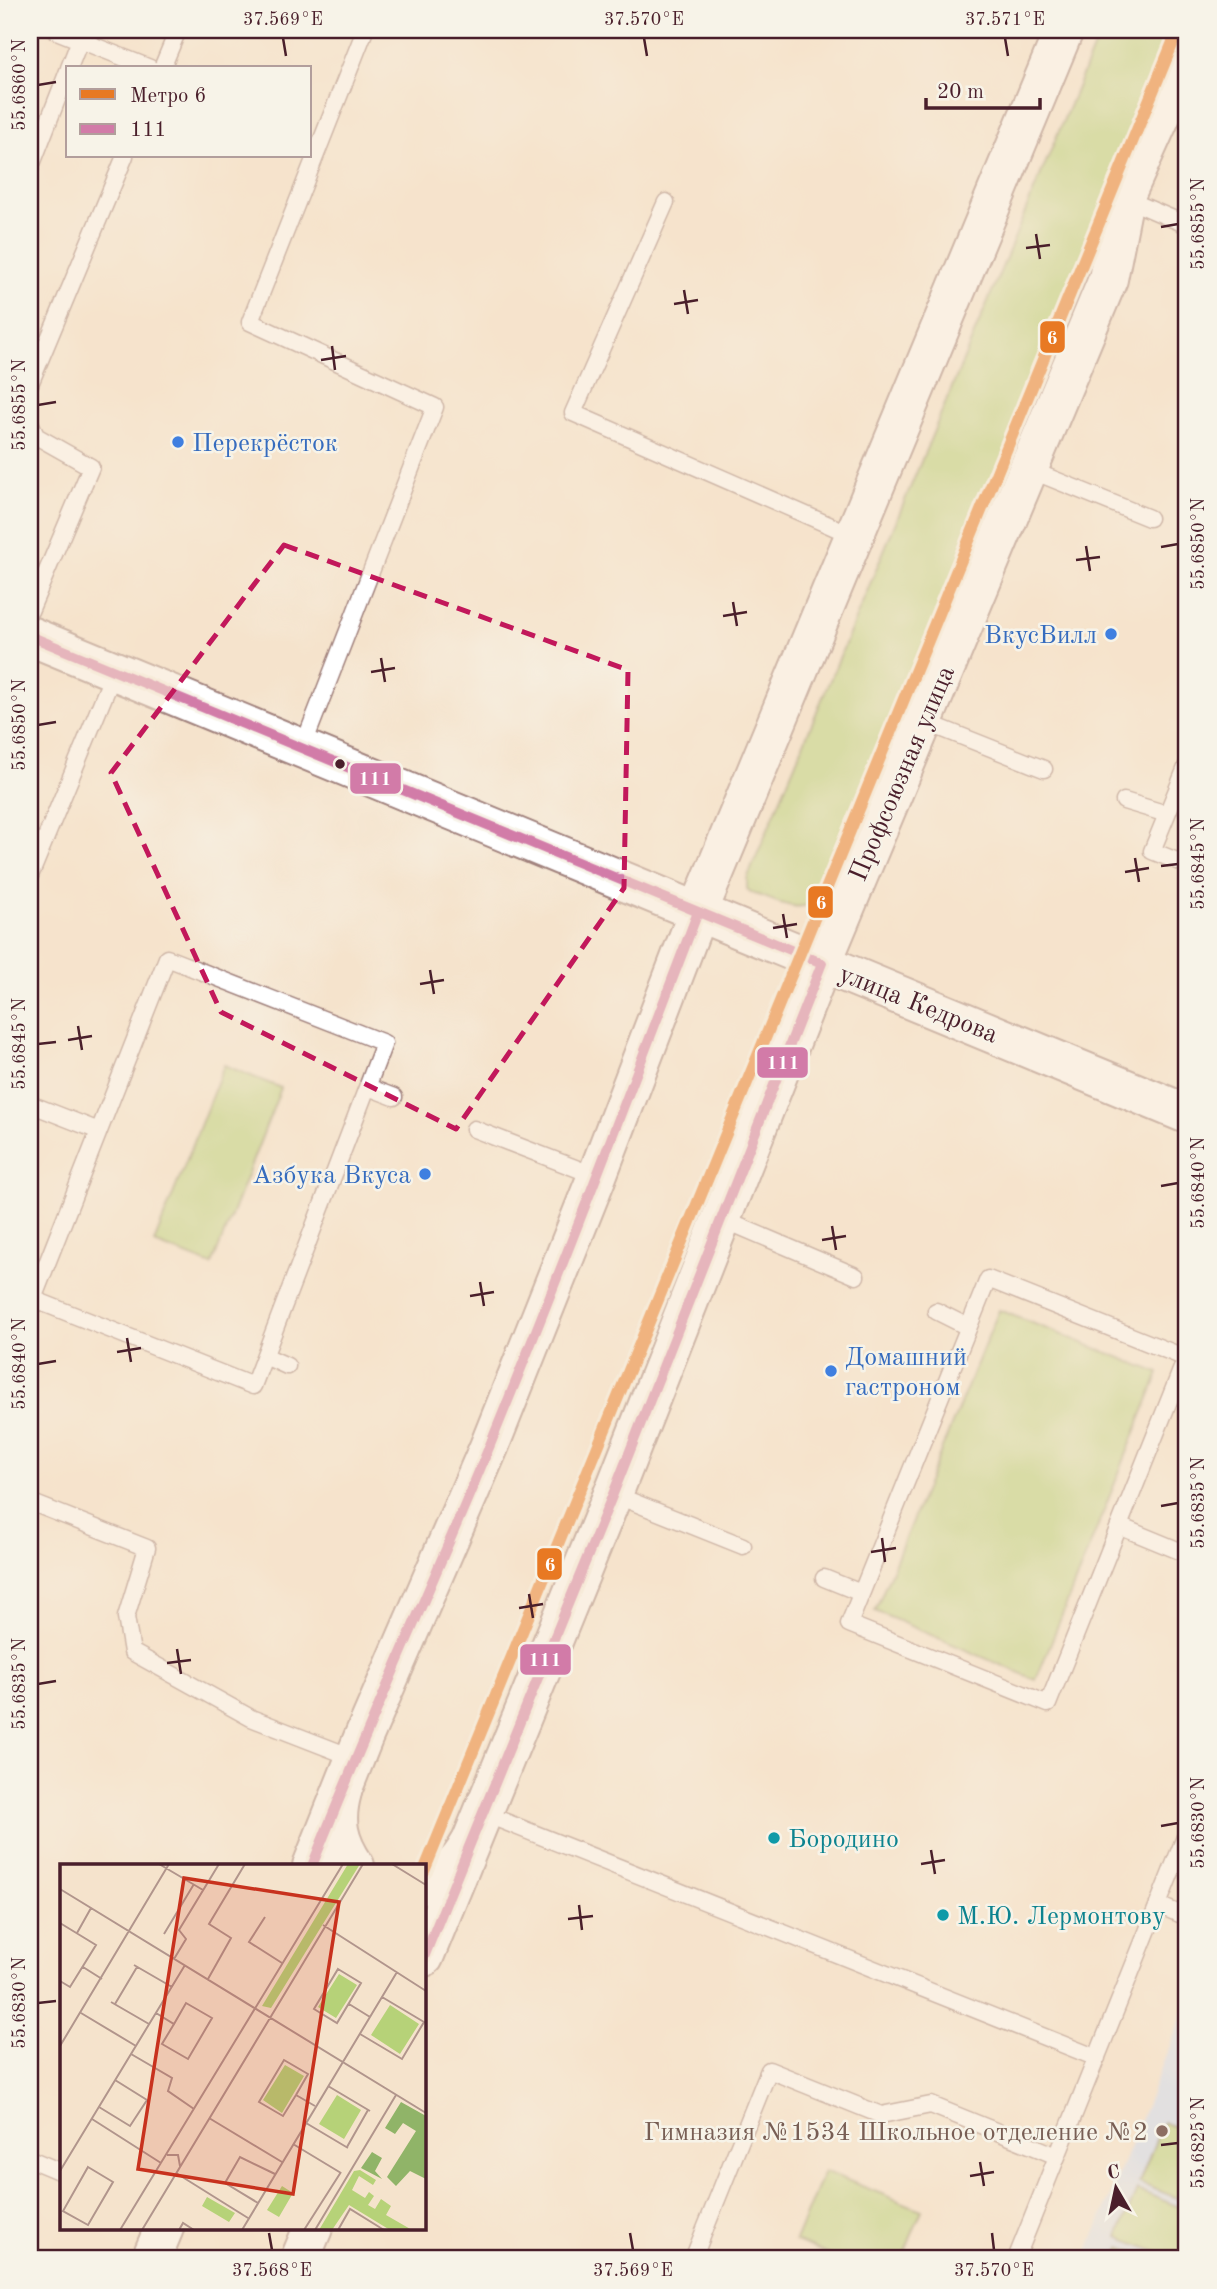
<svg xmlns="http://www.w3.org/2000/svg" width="1217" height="2289" font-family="'Old Standard TT',serif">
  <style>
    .built { fill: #cadcf9 }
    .green { fill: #b6d278; stroke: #807852; stroke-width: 2 }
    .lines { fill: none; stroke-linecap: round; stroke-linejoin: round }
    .lane-casing { stroke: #a0817c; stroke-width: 19 }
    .secondary-casing { stroke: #a0817c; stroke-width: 42 }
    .primary-casing { stroke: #a0817c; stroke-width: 42 }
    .lane { stroke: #fff; stroke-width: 16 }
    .secondary { stroke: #fff; stroke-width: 38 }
    .primary { stroke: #fff; stroke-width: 38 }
    .bus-1-casing { stroke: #f7f3e8; stroke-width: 16 }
    .bus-1 { stroke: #d27ba8; stroke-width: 10 }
    .metro-1-casing { stroke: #f7f3e8; stroke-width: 18 }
    .metro-1 { stroke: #e87923; stroke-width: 12 }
    .marked { fill: none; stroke: #c2185b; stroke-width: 5; stroke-dasharray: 14 9; stroke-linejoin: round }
    .ticks { fill: none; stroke: #4a1f2b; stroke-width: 2.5 }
    .shop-dot { fill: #3f7fe0; stroke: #f7f3e8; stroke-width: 2.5 }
    .bus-dot { fill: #4a1f2b; stroke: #f7f3e8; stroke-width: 2.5 }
    .culture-dot { fill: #0f9aa8; stroke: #f7f3e8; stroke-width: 2.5 }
    .education-dot { fill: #8d6e63; stroke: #f7f3e8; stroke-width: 2.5 }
    .labels { text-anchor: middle; stroke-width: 5; stroke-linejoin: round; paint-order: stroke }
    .shop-label { font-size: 26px; fill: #366cbe; stroke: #f7f3e8; text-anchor: start }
    .street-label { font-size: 26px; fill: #4a1f2b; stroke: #f7f3e8 }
    .culture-label { font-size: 26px; fill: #0d838f; stroke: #f7f3e8; text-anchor: start }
    .education-label { font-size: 26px; fill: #785e54; stroke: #f7f3e8; text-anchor: end }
    .inset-road { fill: none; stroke: #b1958c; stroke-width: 2 }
    .view { fill: #c8321e; fill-opacity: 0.15; stroke: #c8321e; stroke-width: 3.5 }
    .inset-edge { fill: none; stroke: #4a1f2b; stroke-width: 3.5 }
    .line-badge { stroke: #f7f3e8; stroke-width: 2.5 }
    .badge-label { font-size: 19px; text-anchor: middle; font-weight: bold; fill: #fff }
    .neatline { fill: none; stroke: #4a1f2b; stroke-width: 2.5 }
    .ticks-label { font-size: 18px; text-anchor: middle; fill: #4a1f2b }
  </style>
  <rect width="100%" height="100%" fill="#f7f3e8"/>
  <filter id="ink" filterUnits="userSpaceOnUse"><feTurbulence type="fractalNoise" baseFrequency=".0143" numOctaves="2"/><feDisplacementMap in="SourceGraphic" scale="14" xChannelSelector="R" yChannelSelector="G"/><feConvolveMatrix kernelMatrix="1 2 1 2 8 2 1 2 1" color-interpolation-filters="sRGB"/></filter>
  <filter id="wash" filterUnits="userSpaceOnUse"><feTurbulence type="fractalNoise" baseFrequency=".00686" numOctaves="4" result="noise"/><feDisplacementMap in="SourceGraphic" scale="28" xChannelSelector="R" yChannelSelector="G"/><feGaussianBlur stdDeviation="1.57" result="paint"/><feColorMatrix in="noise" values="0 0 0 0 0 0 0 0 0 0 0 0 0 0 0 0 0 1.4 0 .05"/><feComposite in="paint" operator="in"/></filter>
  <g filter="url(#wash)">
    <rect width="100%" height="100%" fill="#f5e3cc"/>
    <path class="built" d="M1187,2003v256h-102z"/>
    <path class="green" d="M1101,30h82l-359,863c-19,26 -48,8 -73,-1l-4,-3v-10z
      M224,1065l57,23 -69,177 -58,-22z
      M999,1310l160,63 -123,307 -161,-69z
      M1163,2122l24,10v70l-48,-19z
      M824,2171l98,39 -20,49h-62l-45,-18z
      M1137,2190l50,20v49h-12l-57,-22z
      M1121,2247l31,12h-36z"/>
  </g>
  <g filter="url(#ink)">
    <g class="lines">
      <g class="lane-casing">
        <path id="lane" d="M54,30l96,38
          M69,68l11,-28
          M162,68l16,-38
          M30,169l38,-98
          M1124,198l63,27
          M666,202l-93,211 281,123
          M30,384l95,-228
          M30,422l6,14 55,31 -61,144
          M1028,469l121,49
          M923,721l121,48
          M302,749l133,-342 -185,-85 115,-292
          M1187,765l-35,86 35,14
          M1124,801l43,13
          M30,876l85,-206
          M167,958l217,85 -131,343 -220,-87z
          M368,1087l26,10
          M30,1104l69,27
          M474,1129l122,47
          M722,1219l134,57
          M988,1279l198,79 -138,346 -199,-80z
          M936,1311l32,16
          M265,1356l22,10
          M613,1494l130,52
          M30,1502l117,46 -21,69 6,35 119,66 103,40
          M1119,1526l68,28
          M824,1578l37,15
          M483,1813l614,245
          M1158,1905l29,12
          M30,2159l31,13
          M693,2259l76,-189 112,45 50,-10 126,51
          M1016,2259l171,-427"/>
      </g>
      <g class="secondary-casing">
        <path id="secondary" d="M30,636l1157,478
          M342,1792c-8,29 -4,49 13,74
          M424,1885c21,-7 34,-21 45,-40"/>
      </g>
      <g class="primary-casing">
        <path id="primary" d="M312,1866l51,-128 126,-291 108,-271 101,-264 366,-882
          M424,1957l189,-463 209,-531 286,-684 16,-81 63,-140
          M151,2259l13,-31
          M300,2259l13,-31"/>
      </g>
      <use href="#lane" class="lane"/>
      <use href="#secondary" class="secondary"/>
      <use href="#primary" class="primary"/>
      <g class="bus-1-casing">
        <path id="bus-1" d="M30,636l792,327 -209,531 -189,463
          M312,1866c56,-142 120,-280 178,-421 72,-176 140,-355 208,-533"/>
      </g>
      <use href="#bus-1" class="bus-1"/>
      <g class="metro-1-casing">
        <path id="metro-1" d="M424,1871l754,-1841"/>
      </g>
      <use href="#metro-1" class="metro-1"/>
    </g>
  </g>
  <path d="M0 0H1217V2289H0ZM284,545l344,125 -4,218 -168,241 -235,-117 -110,-239z" fill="#f5e3cc" fill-opacity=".55" fill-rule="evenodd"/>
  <path class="marked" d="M284,545l344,125 -4,218 -168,241 -235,-117 -110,-239z"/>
  <path class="ticks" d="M283,38l3,18M644,38l3,18M1005,38l3,18M38,85l18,-3M1161,227l17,-3M1036,234l4,25M1026,248l24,-3M684,290l4,24M674,304l24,-4M332,346l3,24M321,360l25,-4M38,405l18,-3M1086,546l4,25M1161,547l17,-3M1076,560l24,-3M733,602l4,24M723,616l24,-4M381,658l4,24M371,672l24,-4M38,725l18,-3M1135,858l4,24M1161,866l17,-2M1125,872l24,-4M783,914l4,24M773,928l24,-4M430,970l4,24M420,984l24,-4M78,1026l4,24M68,1040l24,-4M38,1044l18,-2M1161,1186l17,-3M832,1226l4,24M822,1240l24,-4M480,1282l4,24M470,1296l24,-4M127,1338l4,24M117,1352l24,-4M38,1364l18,-3M1161,1506l17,-3M882,1538l3,24M871,1552l25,-4M529,1594l4,24M519,1608l24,-4M177,1649l4,25M167,1663l24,-3M38,1684l18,-3M1161,1826l17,-3M931,1850l4,24M921,1864l24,-4M579,1905l3,25M568,1919l25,-3M38,2003l18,-2M1161,2145l17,-2M980,2162l4,24M970,2176l24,-4M269,2233l3,17M630,2233l3,17M992,2233l2,17"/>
  <g class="shop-dot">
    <circle cx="178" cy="442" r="7"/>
    <circle cx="1111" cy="634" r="7"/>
    <circle cx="425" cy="1174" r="7"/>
    <circle cx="831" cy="1371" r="7"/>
  </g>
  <circle class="bus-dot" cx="340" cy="764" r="6"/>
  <g class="culture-dot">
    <circle cx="774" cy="1838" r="7"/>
    <circle cx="943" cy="1915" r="7"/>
  </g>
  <circle class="education-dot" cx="1162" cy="2131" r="7"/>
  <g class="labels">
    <g class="shop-label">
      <text x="192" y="451">Перекрёсток</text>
      <text x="1097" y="643" text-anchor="end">ВкусВилл</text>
      <text x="411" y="1183" text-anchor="end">Азбука Вкуса</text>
      <text x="845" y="1365">Домашний<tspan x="845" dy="30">гастроном</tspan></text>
    </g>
    <g class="street-label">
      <text transform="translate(901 773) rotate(-67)" y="9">Профсоюзная улица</text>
      <text transform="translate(919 1003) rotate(22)" y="9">улица Кедрова</text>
    </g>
    <g class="culture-label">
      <text x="788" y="1847">Бородино</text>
      <text x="957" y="1924">М.Ю. Лермонтову</text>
    </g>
    <g class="education-label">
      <text x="1148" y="2140">Гимназия №1534 Школьное отделение №2</text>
    </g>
  </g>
  <g transform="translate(60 1864)">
    <rect width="366" height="366" fill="#f5e3cc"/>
    <path d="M288,0h12l-89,144 -9,-2zM279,110l18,11 -21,33 -18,-11zM330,141l29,19 -19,30 -29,-19zM225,201l19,11 -22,37 -19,-13zM277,231l24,15 -17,29 -25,-15zM300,306l16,10 -3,5 -14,-9 -7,14 13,8 4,-6 5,4 -6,9 7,4 6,-10 10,7 -5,9 26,15h-22l-41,-25 -17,25h-13l35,-59zM222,322l11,7 -14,24 -12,-7zM147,333l28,16 -6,9 -27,-16z" fill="#b6d278"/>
    <path d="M341,238l25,14v63l-16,-8 -14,15 -9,-9 29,-46 -13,-8 -8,11 -10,-6zM312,288l10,6 -7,13 7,8 -21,-11z" fill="#90b468"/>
    <path class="inset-road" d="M99,0l44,26M332,0l34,21M0,25l366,224M205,53l-16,25 33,21M0,59l36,22 -26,42 -10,-6M263,61l103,66M17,69l14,-25M104,70l30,-50M114,95l12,-20 -7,-9 40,-66M74,101l38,22M23,103l19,12M278,105l23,14 -24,40 -23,-14zM148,115l23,-41 -22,-14 36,-60M51,138l38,22M55,140l22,-37M289,140l21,13M21,149l55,33M96,149l18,11 12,-21 26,15 -24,41 -26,-15 12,-20M300,170l42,25 22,-37 -42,-25M0,182l109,-182M71,190l41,24 -4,13 26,18M268,222l42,25M236,231l12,-21 -24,-14 -25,42 24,14 13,-21 19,11M39,243l31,19 17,-26 -32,-20M149,254l73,44M32,255l69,44M246,259l42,25M233,280l48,29M287,283l21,-37M107,291h11l2,11M28,303l25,15 -25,43 -25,-14zM0,307l125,-206M116,309l72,45M198,339l-33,-20 15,-26 35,17M60,366l223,-366M82,366l221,-366M119,366l4,-7 11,7M182,366l155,-258M244,366l37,-58M255,366l81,-135M278,366l12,-21 34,21"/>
    <path class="view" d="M124,14l155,24 -46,292 -155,-25z"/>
    <rect width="366" height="366" class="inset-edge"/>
  </g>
  <g class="line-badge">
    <rect x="1039" y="320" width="27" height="34" rx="7" fill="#e87923"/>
    <rect x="349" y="762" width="53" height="33" rx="7" fill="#d27ba8"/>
    <rect x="807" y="885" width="27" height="34" rx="7" fill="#e87923"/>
    <rect x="756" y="1046" width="53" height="33" rx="7" fill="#d27ba8"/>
    <rect x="536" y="1547" width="27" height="34" rx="7" fill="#e87923"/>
    <rect x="519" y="1643" width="53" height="33" rx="7" fill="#d27ba8"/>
  </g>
  <g class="badge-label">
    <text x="1052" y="344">6</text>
    <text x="375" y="785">111</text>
    <text x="821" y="909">6</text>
    <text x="783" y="1069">111</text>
    <text x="550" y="1571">6</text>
    <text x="545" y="1666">111</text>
  </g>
  <rect width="1217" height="2289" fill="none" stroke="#f7f3e8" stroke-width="77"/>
  <rect x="66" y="66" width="245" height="91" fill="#f7f3e8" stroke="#b29e9c" stroke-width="2"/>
  <rect x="80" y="89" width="35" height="10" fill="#e87923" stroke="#b29e9c" stroke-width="2"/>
  <text x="130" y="102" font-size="21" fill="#4a1f2b">Метро 6</text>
  <rect x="80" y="124" width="35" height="10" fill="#d27ba8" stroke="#b29e9c" stroke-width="2"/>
  <text x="130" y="136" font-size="21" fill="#4a1f2b">111</text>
  <g transform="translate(1116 2188) rotate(351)" stroke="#f7f3e8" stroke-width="5" paint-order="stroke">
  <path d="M0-5L12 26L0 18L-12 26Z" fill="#4a1f2b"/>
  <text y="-10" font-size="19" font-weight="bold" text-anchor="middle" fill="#4a1f2b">С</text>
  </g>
  <path d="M926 98v10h114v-10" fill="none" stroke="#4a1f2b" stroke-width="3.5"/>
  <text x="937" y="98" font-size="21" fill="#4a1f2b" stroke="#f7f3e8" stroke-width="5" paint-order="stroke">20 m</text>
  <rect x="38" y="38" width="1140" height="2212" class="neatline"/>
  <g class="ticks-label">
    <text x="283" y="25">37.569°E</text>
    <text x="644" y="25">37.570°E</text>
    <text x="1005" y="25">37.571°E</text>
    <text transform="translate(19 85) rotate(-90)" y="6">55.6860°N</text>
    <text transform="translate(1198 224) rotate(-90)" y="6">55.6855°N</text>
    <text transform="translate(19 405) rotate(-90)" y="6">55.6855°N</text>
    <text transform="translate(1198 544) rotate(-90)" y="6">55.6850°N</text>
    <text transform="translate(19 725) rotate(-90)" y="6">55.6850°N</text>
    <text transform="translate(1198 864) rotate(-90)" y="6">55.6845°N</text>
    <text transform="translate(19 1044) rotate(-90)" y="6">55.6845°N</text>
    <text transform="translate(1198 1183) rotate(-90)" y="6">55.6840°N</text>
    <text transform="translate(19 1364) rotate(-90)" y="6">55.6840°N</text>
    <text transform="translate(1198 1503) rotate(-90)" y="6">55.6835°N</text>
    <text transform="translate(19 1684) rotate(-90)" y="6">55.6835°N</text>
    <text transform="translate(1198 1823) rotate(-90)" y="6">55.6830°N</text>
    <text transform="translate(19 2003) rotate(-90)" y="6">55.6830°N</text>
    <text transform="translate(1198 2143) rotate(-90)" y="6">55.6825°N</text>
    <text x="272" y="2276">37.568°E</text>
    <text x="633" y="2276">37.569°E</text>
    <text x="994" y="2276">37.570°E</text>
  </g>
</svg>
